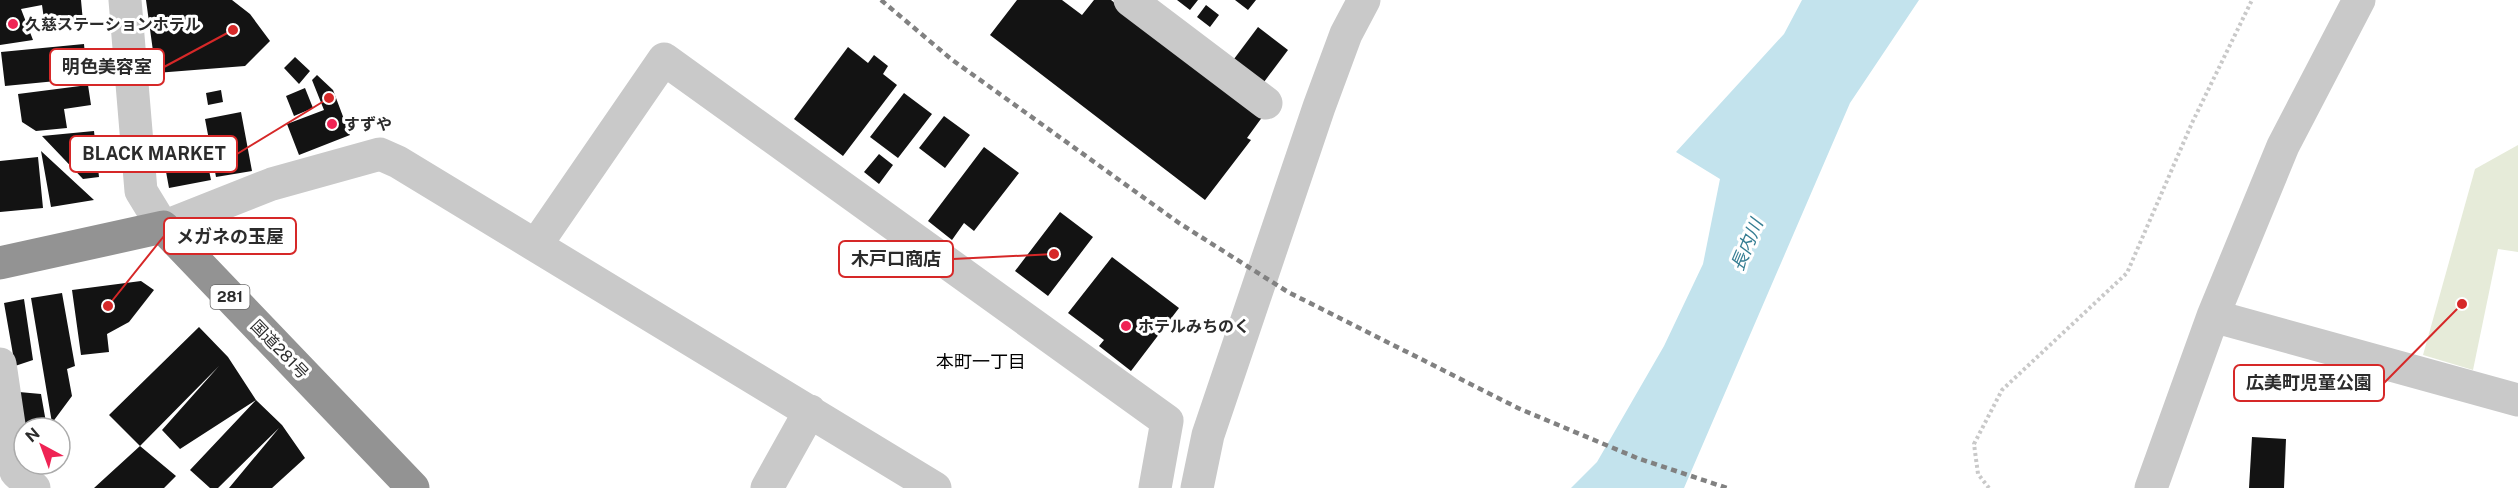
<svg xmlns="http://www.w3.org/2000/svg" width="2518" height="488" font-family="'Public Sans','Noto Sans JP',sans-serif">
  <style>
    .green { fill: #e6ebd9 }
    .water { fill: #c3e3ed }
    .building { fill: #131313 }
    .lines { fill: none; stroke-linecap: round; stroke-linejoin: round }
    .path { stroke: #c9c9c9; stroke-width: 4; stroke-dasharray: 3 3; stroke-linecap: butt }
    .minor { stroke: #c9c9c9; stroke-width: 33 }
    .highway { stroke: #939393; stroke-width: 33 }
    .rail { stroke: #818181; stroke-width: 4.5; stroke-dasharray: 6 4.5; stroke-linecap: butt }
    .poi-dot { fill: #ef2354; stroke: #fff; stroke-width: 2 }
    .labels { text-anchor: middle; stroke-width: 6; stroke-linejoin: round; paint-order: stroke }
    .shield { fill: #fff; stroke: #6b6b6b; stroke-width: 1.5 }
    .shield-label { font-size: 15px; font-weight: bold; fill: #2c2c2c }
    .poi-label { font-size: 16px; font-weight: bold; fill: #2c2c2c; stroke: #fff; text-anchor: start }
    .street-label { font-size: 16px; fill: #2c2c2c; stroke: #fff }
    .water-label { font-size: 18px; font-style: italic; fill: #367e93; stroke: #fff }
    .neighbourhood-label { font-size: 18px; fill: #000; stroke: #fff }
    .leader { fill: none; stroke: #d62828; stroke-width: 2 }
    .callout-dot { fill: #d62828; stroke: #fff; stroke-width: 2 }
    .callout { fill: #fff; stroke: #d62828; stroke-width: 2 }
    .callout-label { font-size: 18px; text-anchor: middle; font-weight: bold; fill: #2c2c2c }
  </style>
  <rect width="100%" height="100%" fill="#fff"/>
  <path class="green" d="M2518,145v107l-20,-3 -25,121 -50,-15 52,-186z"/>
  <path class="water" d="M1802,0h117l-69,103 -166,385h-113l26,-26 67,-116 39,-82 17,-85 -44,-27 108,-118z"/>
  <path class="building" d="M0,0h81l2,22 -38,4 -3,-21 -21,4 12,31 -33,5z
    M146,0h86l18,14 20,27 -25,25 -89,7z
    M1017,0h45l20,15 12,-15h17l152,116 -16,22 4,2 -46,60 -215,-165z
    M1177,0h21l-8,10z
    M1235,0h21l-8,10z
    M1206,5l13,10 -9,12 -13,-10z
    M1258,27l30,23 -24,32 -30,-23z
    M84,44l3,34 -82,8 -4,-34z
    M848,47l20,16 6,-8 14,11 -5,8 14,11 -54,71 -49,-37z
    M295,57l15,14 -11,13 -15,-16z
    M317,75l16,15 17,45 -51,20 -12,-31 37,-14 -12,-30z
    M88,85l3,20 -27,4 3,19 -31,3 -14,-9 -4,-28z
    M305,88l8,20 -19,8 -8,-20z
    M221,90l2,12 -15,3 -2,-12z
    M904,93l28,21 -34,44 -28,-21z
    M241,112l11,59 -36,6 -11,-58z
    M944,116l26,19 -25,33 -26,-20z
    M94,131l5,46 -16,2 -41,-43z
    M203,141l8,39 -42,8 -7,-38z
    M984,147l35,26 -45,58 -10,-8 -12,17 -24,-19z
    M41,151l53,49 -43,7z
    M879,154l14,11 -14,19 -15,-12z
    M38,157l5,51 -43,4v-51z
    M1060,212l33,25 -45,59 -33,-25z
    M1112,257l67,51 -48,63 -32,-25 5,-6 -36,-27z
    M141,281l13,9 -25,32 -22,12 2,18 -28,3 -9,-65z
    M62,293l13,73 -8,3 5,27 -20,27 -21,-125z
    M24,299l9,61 -18,6 -11,-63z
    M199,327l29,30 28,43 26,25 23,33 -33,30h-43l50,-60 -61,60h-8l-20,-18 66,-70 -76,49 -18,-19 57,-64 -79,80 36,30 -12,12h-70l46,-42 -31,-31z
    M19,392l22,2 6,34h-22z
    M2252,437l34,2 -2,49h-35z"/>
  <g class="lines">
    <path class="path" d="M1989,488l-11,-14 -4,-30 28,-54 125,-117 65,-150 60,-123"/>
    <path class="minor" d="M125,0l16,191 22,36 109,-43 108,-30 18,8 537,326
      M1130,0l136,103
      M536,245l128,-186 503,362 -12,67
      M2213,316l305,84
      M0,364l16,108 18,16
      M767,488l43,-77
      M1197,488l11,-53 111,-328 27,-73 18,-34
      M2151,488l62,-172 70,-170 76,-146"/>
    <path class="highway" d="M0,263l163,-36 250,261"/>
    <path class="rail" d="M881,0l70,59 228,164 109,69 232,117 117,49 90,30"/>
  </g>
  <g class="poi-dot">
    <circle cx="13" cy="24" r="6"/>
    <circle cx="332" cy="124" r="6"/>
    <circle cx="1126" cy="326" r="6"/>
  </g>
  <g class="labels">
    <rect class="shield" x="210.5" y="285" width="39" height="24" rx="4.5"/>
    <g class="shield-label">
      <text x="230" y="302">281</text>
    </g>
    <g class="poi-label">
      <text x="25" y="30">久慈ステーションホテル</text>
      <text x="344" y="130">すずや</text>
      <text x="1138" y="332">ホテルみちのく</text>
    </g>
    <g class="street-label">
      <text transform="translate(280 349) rotate(46)" y="6">国道281号</text>
    </g>
    <g class="water-label">
      <text transform="translate(1747 245) rotate(-67)" y="6">長内川</text>
    </g>
    <g class="neighbourhood-label">
      <text x="981" y="368">本町一丁目</text>
    </g>
  </g>
  <path class="leader" d="M233 30L164 67M329 98L237 154M108 306L164 236M1054 254L953 259M2462 304L2384 383"/>
  <g class="callout-dot">
    <circle cx="233" cy="30" r="6"/>
    <circle cx="329" cy="98" r="6"/>
    <circle cx="108" cy="306" r="6"/>
    <circle cx="1054" cy="254" r="6"/>
    <circle cx="2462" cy="304" r="6"/>
  </g>
  <g class="callout">
    <rect x="50" y="49" width="114" height="36" rx="6"/>
    <rect x="70" y="136" width="167" height="36" rx="6"/>
    <rect x="164" y="218" width="132" height="36" rx="6"/>
    <rect x="839" y="241" width="114" height="36" rx="6"/>
    <rect x="2234" y="365" width="150" height="36" rx="6"/>
  </g>
  <g class="callout-label">
    <text x="107" y="73">明色美容室</text>
    <text x="154" y="160">BLACK MARKET</text>
    <text x="230" y="243">メガネの玉屋</text>
    <text x="896" y="265">木戸口商店</text>
    <text x="2309" y="389">広美町児童公園</text>
  </g>
  <g transform="translate(42 446) rotate(319)"><circle r="28" fill="#ffffff" stroke="#ababab" stroke-width="1.5"/>
  <path d="M0-4.5L10 22L0 15L-10 22Z" fill="#ef2354"/>
  <text y="-9" font-size="16" font-weight="bold" text-anchor="middle" fill="#2c2c2c">N</text>
  </g>
</svg>
